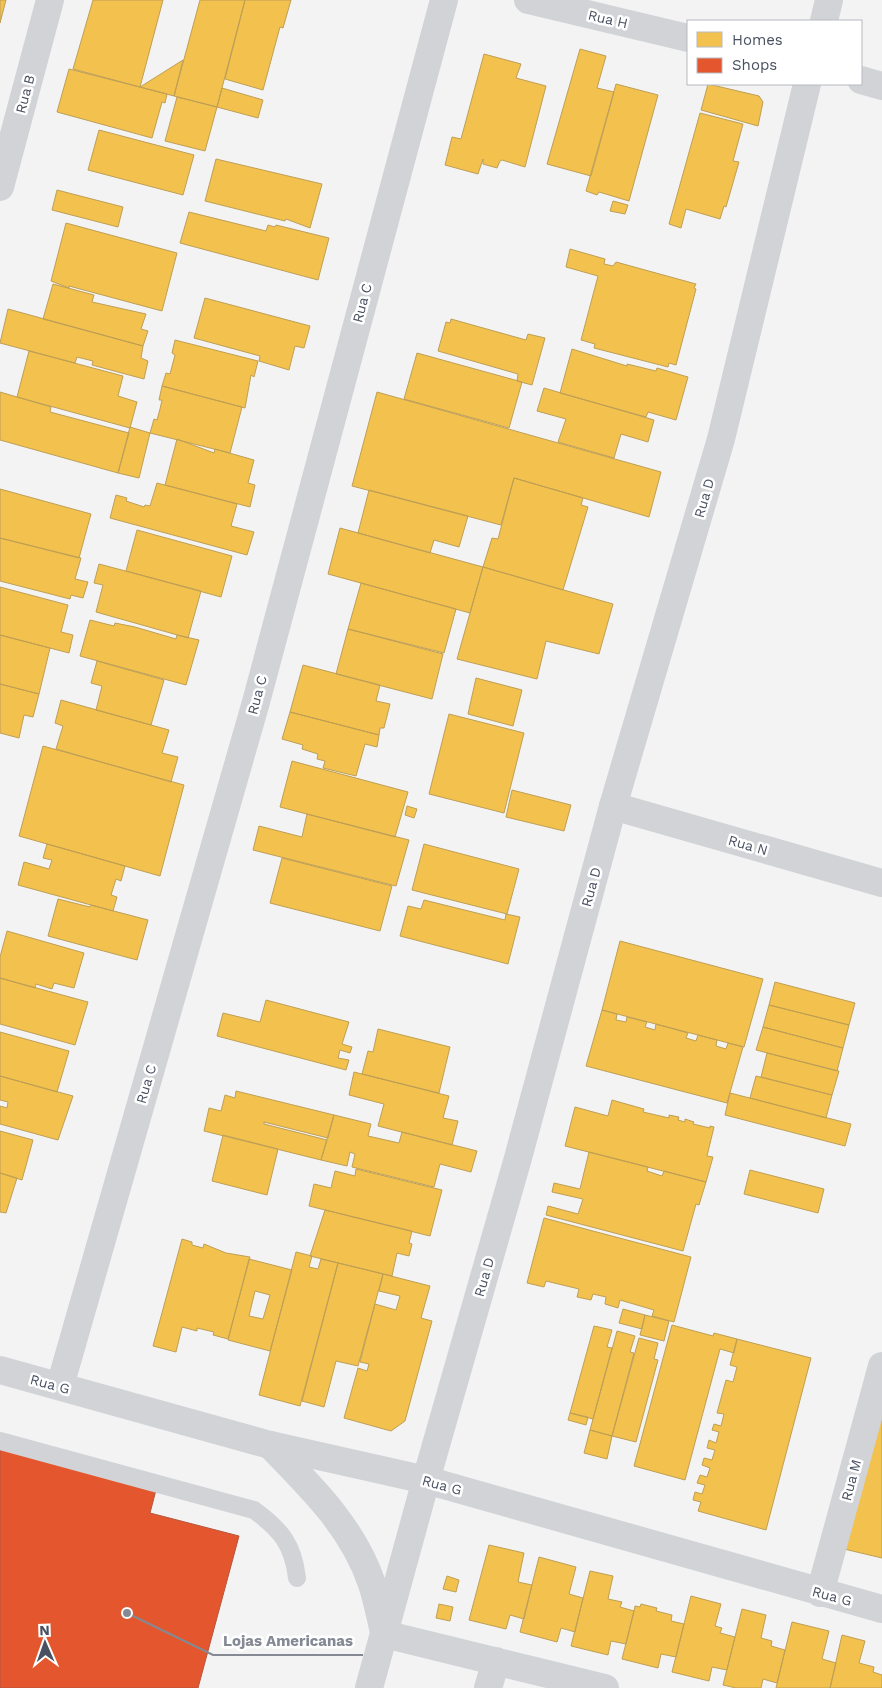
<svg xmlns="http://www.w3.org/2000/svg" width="882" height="1688" font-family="'Work Sans',sans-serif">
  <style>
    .homes { fill: #f2c14e; stroke: #bf9f54; fill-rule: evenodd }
    .shops { fill: #e4572e; stroke: #b5553d }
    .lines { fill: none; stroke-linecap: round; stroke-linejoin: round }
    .service { stroke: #d1d3d6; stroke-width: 18 }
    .minor { stroke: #d1d3d6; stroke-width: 28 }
    .tertiary { stroke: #d1d3d6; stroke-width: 28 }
    .labels { text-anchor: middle; stroke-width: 5; stroke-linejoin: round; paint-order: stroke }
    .street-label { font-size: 14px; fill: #485061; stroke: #fff }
    .leader { fill: none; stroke: #848994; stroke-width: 2 }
    .callout-dot { fill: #848994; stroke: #fff; stroke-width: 2 }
    .callout-label { font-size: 15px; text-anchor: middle; font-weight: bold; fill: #848994; stroke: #fff; stroke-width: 5; stroke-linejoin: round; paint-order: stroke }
  </style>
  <rect width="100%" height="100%" fill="#f3f3f3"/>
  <path class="homes" d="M0,0h6l-6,23z
    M93,0h70l-23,87 -67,-18z
    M200,0h45l-28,107 -43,-11z
    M245,0h46l-8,28 -3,-1 -17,63 -38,-11z
    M580,49l26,7 -9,32 17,4 -23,84 -44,-12z
    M484,54l37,10 -5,14 30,8 -21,81 -23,-7 -2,1 -3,7 -14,-4v-5l-5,15 -33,-9 7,-28 9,2z
    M183,60l-9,36 -34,-9z
    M69,69l98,25 -2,9 -3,-1 -10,36 -95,-26z
    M616,84l42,11 -29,106 -30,-9 -2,3 -11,-4z
    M708,84l51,12 4,6 -5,24 -57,-16z
    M222,88l41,12 -5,18 -41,-11z
    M177,97l40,10 -12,44 -40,-10z
    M700,113l43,11 -10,37 6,1 -13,45 -2,-1 -4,13 -34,-10 -5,19 -12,-4z
    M99,130l95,25 -11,40 -95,-25z
    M216,159l106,25 -12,44 -24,-9 -1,2 -80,-20z
    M57,190l66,17 -5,20 -66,-17z
    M613,201l15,4 -3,9 -15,-3z
    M189,212l77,19 2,-6 7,2 1,-2 53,13 -11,42 -138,-37z
    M66,223l111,30 -15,58 -93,-25v2l-18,-7z
    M570,249l35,10 -1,5 9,2 3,-4 80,22 -2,4 2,1 -20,76 -7,-2 -1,4 -74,-19 1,-4 -14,-4 17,-64 -32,-9z
    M53,284l41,11 -2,7 54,12 -5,15 7,2 -5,15 -100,-27z
    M205,298l105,28 -6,22 -9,-2 -6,24 -30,-9 1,-5 -66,-18z
    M8,309l135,37 -2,12 7,3 -4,18 -52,-14 1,-4 -16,-4 -2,6 -75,-20z
    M451,319l75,21 2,-6 17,4 -13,47 -15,-4 1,-7 -80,-23 8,-29 4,1z
    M175,340l83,21 -4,16 -3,-2 -6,33 -83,-22 4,-13 4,1 5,-19 -3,-2z
    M572,349l55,17v-2l29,7 1,-3 31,9 -12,43 -28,-8 -2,5 -86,-24z
    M29,351l94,25 -5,20 19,6 -7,26 -113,-31z
    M417,353l105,29 -13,46 -105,-29z
    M162,386l80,21 -12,46 -80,-20 4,-14 3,1 3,-11 2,-9h-3z
    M544,388l110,32 -6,22 -27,-8 -7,24 -56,-16 8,-23 -29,-8z
    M0,392l51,15 -1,5 79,21 -11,40 -118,-33z
    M377,392l284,80 -12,45 -135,-39 -13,47 -149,-39z
    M130,427l20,6 -11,45 -21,-5z
    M177,439l37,14 1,-4 39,11 -6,23 7,2 -5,22 -85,-22z
    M514,478l69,20 -2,7 7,2 -25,83 -80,-23 9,-29 6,1z
    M157,483l80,21 -6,22 23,6 -7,23 -137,-37 6,-23 11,3 -1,3 18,6 1,-2 5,1z
    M0,489l91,25 -12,44 -79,-20z
    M369,490l99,26 -9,31 -25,-7 -4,13 -72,-20z
    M340,528l143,39 -13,46 -142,-39z
    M137,530l95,26 -11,41 -95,-26z
    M0,538l81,20 -6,21 13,3 -5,16 -12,-3 -1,4 -70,-18z
    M99,564l102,27 -13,47 -92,-26 7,-27 -9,-2z
    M483,567l130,37 -14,50 -53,-13 -9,38 -80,-20z
    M361,583l95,26 -12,44 -96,-24z
    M0,587l68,18 -7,27 12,3 -4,18 -69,-18z
    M90,620l24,6 1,-3 20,4 41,12 1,-4 22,5 -13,45 -106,-29z
    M348,629l95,25 -11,45 -96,-25z
    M0,635l50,13 -11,46 -39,-10z
    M97,661l67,19 -13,45 -55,-15 6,-24 -11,-3z
    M303,665l77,20 -4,16 14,3 -6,24h-4l-1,7 -89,-23z
    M476,678l46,12 -9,36 -45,-12z
    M0,684l39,10 -6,23 -9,-2 -5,23 -19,-5z
    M61,700l108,30 -7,23 16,4 -7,25 -115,-33 7,-23 -8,-3z
    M290,712l89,23 -2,12 -12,-3 -9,32 -33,-8 2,-7 -8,-2 1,-5 -16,-5 1,-4 -21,-6z
    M449,714l75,19 -20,80 -75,-19z
    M43,746l141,39 -24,91 -141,-40z
    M292,761l116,31 -13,45 -115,-30z
    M512,790l59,15 -7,26 -58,-14z
    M407,806l10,3 -3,9 -9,-3z
    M307,814l102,26 -13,46 -143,-36 6,-24 43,11z
    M47,844l78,22 -4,15 -5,-2 -5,16 6,2 -4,14 -95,-26 6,-23 25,7 3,-9 -9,-2z
    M424,844l95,25 -12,45 -95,-24z
    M282,858l110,28 -12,45 -110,-28z
    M58,899l32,8 1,-2 57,15 -11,40 -89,-24z
    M424,900l81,20 1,-6 14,3 -12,47 -108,-28 8,-30 13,3z
    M7,931l77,22 -10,35 -20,-5 -2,6 -16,-5 -1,4 -35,-10v-21z
    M620,941l143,38 -19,68 -142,-37z
    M0,978l88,24 -13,43 -75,-21z
    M775,982l80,21 -6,22 -80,-20z
    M266,1000l83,22 -7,22 10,3 -2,6 -10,-3 -2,8 11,2 -3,10 -129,-34 6,-23 37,9z
    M769,1005l80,20 -6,23 -80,-21z
    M602,1010l15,4 -1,6 10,2 1,-5 20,5 -2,5 10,3 1,-6 32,9 -2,5 10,3 2,-6 19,5 -1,6 10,3 2,-6 15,4 -16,56 -141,-37z
    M763,1027l80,21 -6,23 -81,-21z
    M378,1029l72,18 -11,46 -77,-19 6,-23 5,1z
    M0,1032l69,19 -12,41 -57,-16z
    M767,1053l72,18 -7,24 -71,-18z
    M354,1072l95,24 -6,22 15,3 -6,24 -74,-19 6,-22 -35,-9z
    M0,1076l73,20 -15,44 -58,-16v-18l7,2 1,-6 -8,-2z
    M756,1076l76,19 -6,23 -76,-20z
    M236,1091l98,24 -6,23 -64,-16v2l63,16 -6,20 -117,-29 5,-23 12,3 4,-16 10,3z
    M730,1093l121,31 -6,22 -120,-31z
    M612,1100l32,9 -1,3 26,6v-3l10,2 -1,3 7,2v-3l9,3 -1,2 17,4v-2l4,1 -7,29 6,1 -7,25 -141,-36 10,-39 33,9z
    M334,1115l37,9 -3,12 31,7 3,-11 75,19 -6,21 -31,-8 -6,23 -82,-20 3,-13 -5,-2 -3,14 -26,-6z
    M0,1131l33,9 -11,40 -22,-7z
    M223,1135l55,14 -11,46 -55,-14z
    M589,1152l59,15 -1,4 15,5 2,-5 42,11 -7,23 -3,-1 -13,47 -137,-36 2,-9 30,8 5,-15 -31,-7 2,-9 26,6z
    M356,1169l86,21 -12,46 -121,-30 5,-22 17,4 4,-17 20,5z
    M750,1170l74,19 -6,24 -74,-19z
    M0,1173l17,5 -11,35 -6,-1z
    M325,1210l87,21 -3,12 3,1 -3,12 -12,-3 -5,23 -82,-20z
    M544,1218l147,39 -17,65 -22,-6 2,-6 -34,-10 -2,8 -13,-4 1,-7 -13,-3 -2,6 -14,-3 2,-8 -33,-8 -2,6 -17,-4z
    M182,1239l10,3v3l11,3 1,-4 22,9 24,4 -22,82 -15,-4 1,-3 -17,-4v3l-15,-4 -6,25 -23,-6z
    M296,1252l16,4 -3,11 9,2 3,-10 17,4 -38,143 -41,-11z
    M249,1259l43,11 -22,81 -42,-11zM255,1291l15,4 -7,24 -14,-3z
    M338,1263l45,11 -25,92 -22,-5 -12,46 -22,-6z
    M383,1274l47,12 -9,32 11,3 -27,100 -14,10 -47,-13 14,-50 9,3 2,-7 -9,-2 15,-58 21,6 4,-14 -21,-5z
    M623,1309l22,6 -3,14 -23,-6z
    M645,1315l24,6 -5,20 -24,-6z
    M672,1325l41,11 1,-3 23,6 -3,14 -14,-4 -35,131 -51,-14z
    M594,1326l18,4 -5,17 5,1 -19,71 -23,-6z
    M617,1331l18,5 -5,16 4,1 -22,83 -22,-6z
    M639,1338l19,5 -4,16 4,1 -22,82 -24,-6z
    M737,1339l74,19 -45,172 -68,-19 3,-9 -8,-2 2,-8 7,2 3,-9 -8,-2 3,-8 7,2 3,-9 -8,-3 2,-7 8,2 3,-10 -8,-2 2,-8 7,3 3,-11 -7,-2 2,-6 7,2 3,-12 -7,-1 9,-33 7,2 4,-15 -7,-2z
    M882,1411v147l-38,-9z
    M570,1413l18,4 -2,8 -18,-5z
    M590,1430l22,6 -5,23 -23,-6z
    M489,1545l35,8 -6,29 14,3 -8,34 -14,-4 -4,14 -37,-9z
    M539,1557l37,10 -7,27 14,4 -8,34 -14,-4 -4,14 -37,-10z
    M590,1571l23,5 -5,23 14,3 -2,5 14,4 -8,33 -15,-3 -3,14 -37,-9z
    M447,1576l12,4 -3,12 -13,-3z
    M691,1596l30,8 -6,22 7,2 -2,5 15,4 -8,33 -15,-3 -3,14 -37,-9z
    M439,1604l14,3 -3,14 -14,-3z
    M641,1604l16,4 -1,3 16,4 -1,6 13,3 -8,33 -15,-3 -3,14 -36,-9 12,-48 1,-5 5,1z
    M742,1609l24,6 -5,23 11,3 -1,5 14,4 -8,33 -14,-4 -2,9h-25l-13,-3z
    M792,1622l37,9 -7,28 14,4 -6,25h-54z
    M842,1635l23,6 -6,22 15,4 -1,5 9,3v13h-52z"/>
  <path class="shops" d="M0,1448l156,42 -6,23 89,23 -41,152h-198z"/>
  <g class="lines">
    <path class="service" d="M0,1441l254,69c27,20 39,34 43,68"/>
    <path class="minor" d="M824,21l5,-21
      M861,80l21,6
      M0,187l50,-187
      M613,806l269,77
      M0,1370l270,75 156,35 456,129
      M60,1386l196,-684 188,-702
      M820,1593l62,-227
      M384,1634l221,54
      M488,1688l8,-27"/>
    <path class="tertiary" d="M528,0l160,38
      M270,1445c40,41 83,82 102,139 5,15 8,32 12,48
      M369,1688l57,-208 92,-322 95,-352 108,-367 86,-355"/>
  </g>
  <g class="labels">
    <g class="street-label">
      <text transform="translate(608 19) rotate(13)" y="5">Rua H</text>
      <text transform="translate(25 94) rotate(-75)" y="5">Rua B</text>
      <text transform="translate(362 303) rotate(-75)" y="5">Rua C</text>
      <text transform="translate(704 498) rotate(-74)" y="5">Rua D</text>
      <text transform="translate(257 695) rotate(-75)" y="5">Rua C</text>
      <text transform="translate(748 845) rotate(16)" y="5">Rua N</text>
      <text transform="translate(591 887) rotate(-75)" y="5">Rua D</text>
      <text transform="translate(146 1084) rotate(-74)" y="5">Rua C</text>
      <text transform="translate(484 1277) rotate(-74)" y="5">Rua D</text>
      <text transform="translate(50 1384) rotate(15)" y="5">Rua G</text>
      <text transform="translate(851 1480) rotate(-75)" y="5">Rua M</text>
      <text transform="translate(442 1485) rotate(15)" y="5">Rua G</text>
      <text transform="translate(832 1596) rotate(15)" y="5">Rua G</text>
    </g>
  </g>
  <path class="leader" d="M127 1613L213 1655H363"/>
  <circle class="callout-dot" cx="127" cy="1613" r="5"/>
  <g class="callout-label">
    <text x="288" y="1646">Lojas Americanas</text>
  </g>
  <rect x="687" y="20" width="175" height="65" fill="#ffffff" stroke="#b6b9c0"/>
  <rect x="697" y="32" width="25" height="15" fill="#f2c14e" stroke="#b6b9c0"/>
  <text x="732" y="45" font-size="15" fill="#485061">Homes</text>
  <rect x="697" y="58" width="25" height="15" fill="#e4572e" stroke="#b6b9c0"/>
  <text x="732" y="70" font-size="15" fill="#485061">Shops</text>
  <g transform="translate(45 1643) rotate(358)" stroke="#ffffff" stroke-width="4" paint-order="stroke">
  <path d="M0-4L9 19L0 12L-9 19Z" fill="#485061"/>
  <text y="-8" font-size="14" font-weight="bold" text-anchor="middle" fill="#485061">N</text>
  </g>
</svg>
